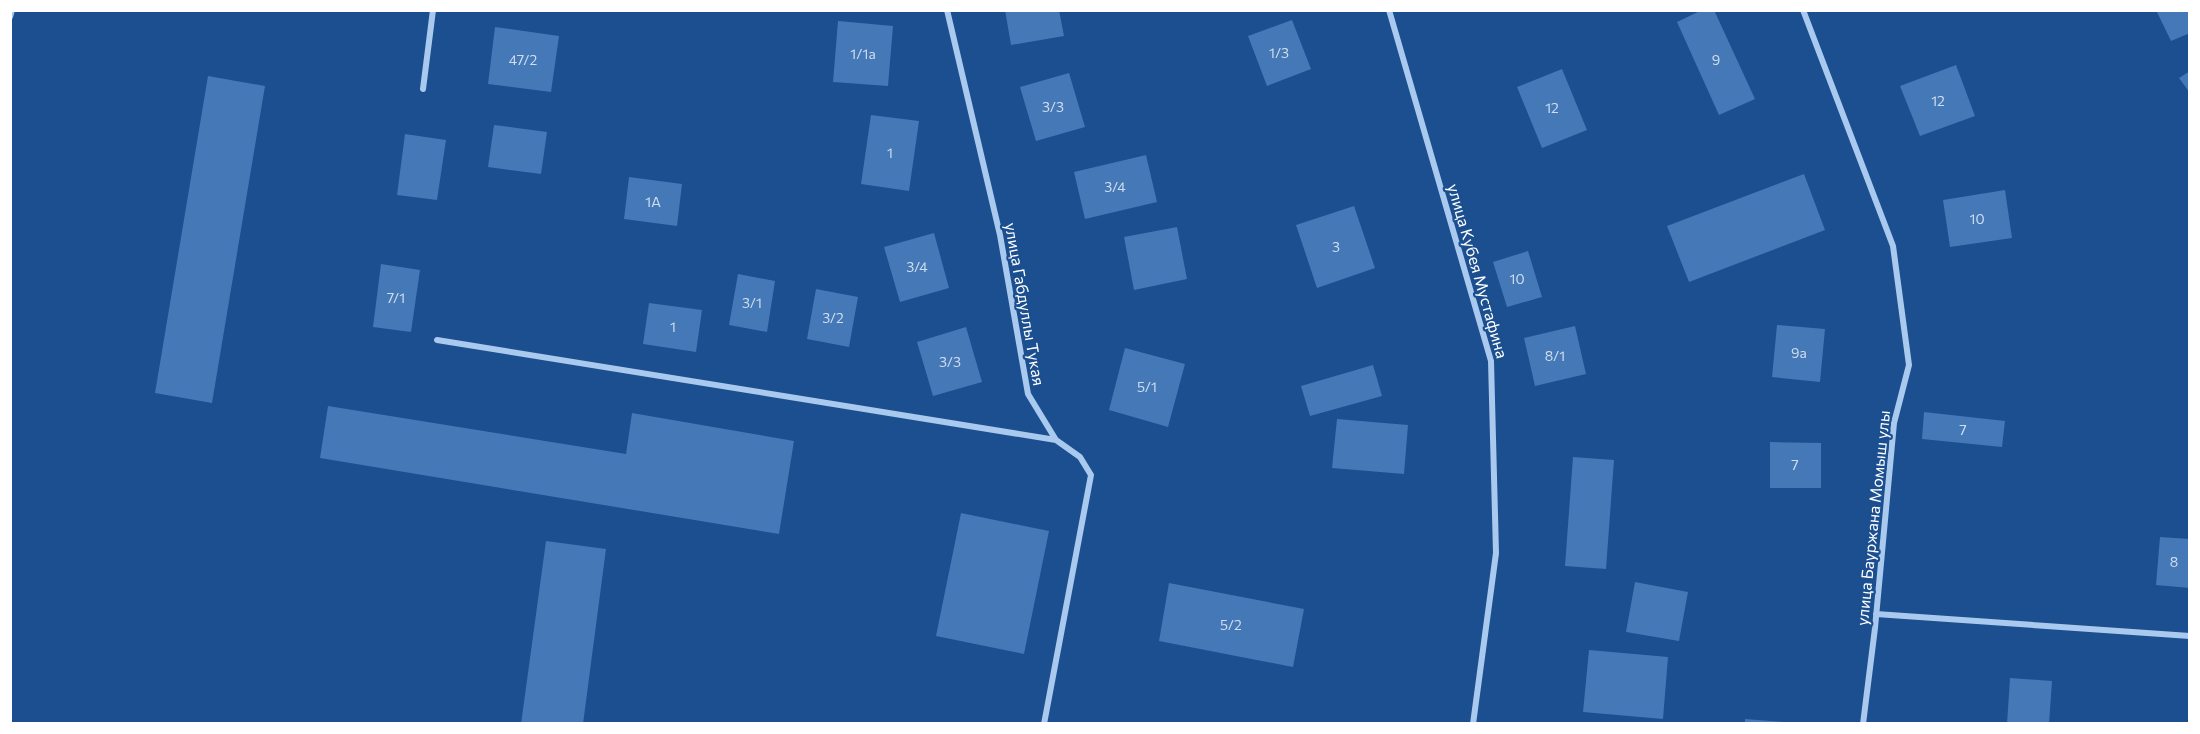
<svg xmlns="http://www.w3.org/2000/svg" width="2200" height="734" font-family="Commissioner,sans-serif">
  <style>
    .building { fill: #4478b7 }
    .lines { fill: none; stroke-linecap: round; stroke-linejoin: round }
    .street { stroke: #a9c9ee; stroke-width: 6 }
    .labels { text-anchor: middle; stroke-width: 4.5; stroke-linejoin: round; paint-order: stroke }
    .number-label { font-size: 14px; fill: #d0dded }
    .street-label { font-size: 16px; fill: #fff; stroke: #1b4f8f }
  </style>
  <rect width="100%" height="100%" fill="#1b4f8f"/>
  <path class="building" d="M1005,10h54l5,26 -53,9z
    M1702,10h12l41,89 -36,16 -42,-93z
    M2156,10h34v23l-19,8z
    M1292,20l19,49 -44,17 -19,-50z
    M838,21l55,5 -5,60 -55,-4z
    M495,27l64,9 -8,56 -63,-8z
    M1956,65l19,51 -55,20 -20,-50z
    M1562,69l25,61 -45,18 -25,-61z
    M2190,71v22l-11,-15z
    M1069,73l16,54 -49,14 -16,-54z
    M208,76l57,10 -53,317 -57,-10z
    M871,115l48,6 -10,70 -48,-7z
    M494,125l53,7 -6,42 -53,-7z
    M405,134l41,6 -9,60 -40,-5z
    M1146,155l11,47 -72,17 -11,-47z
    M1804,174l21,56 -136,52 -22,-56z
    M629,177l53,7 -5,42 -53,-7z
    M2005,190l7,48 -62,9 -7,-47z
    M1354,206l21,62 -58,20 -21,-63z
    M1177,227l10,52 -53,11 -10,-53z
    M934,233l15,55 -49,14 -16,-55z
    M1528,251l14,46 -35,10 -14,-45z
    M381,264l39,6 -9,62 -38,-5z
    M738,274l37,7 -8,51 -38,-7z
    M816,289l42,8 -9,50 -42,-8z
    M649,303l53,7 -6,42 -53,-8z
    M1777,325l48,4 -5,53 -48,-5z
    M1575,326l11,48 -51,12 -11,-48z
    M966,327l16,55 -49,14 -16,-54z
    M1125,348l60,16 -17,63 -59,-17z
    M1373,365l9,31 -72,20 -9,-30z
    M328,406l298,48 6,-41 162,28 -15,93 -459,-76z
    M1924,412l81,9 -3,26 -80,-8z
    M1337,419l71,6 -4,49 -72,-6z
    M1770,442l51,1v45h-51z
    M1573,457l41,3 -8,109 -41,-3z
    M961,513l88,18 -25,123 -88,-18z
    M2160,537l30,2v49l-34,-3z
    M546,541l60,8 -23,175h-62z
    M1635,582l53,10 -9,49 -53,-9z
    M1169,583l135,26 -11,58 -134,-26z
    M1589,650l79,7 -5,62 -80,-7z
    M2010,678l42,3 -3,43h-42z
    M1745,719l39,3v2h-39z"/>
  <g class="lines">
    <path class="street" d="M947,10l53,225 28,159 28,46 24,17 11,18 -47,249
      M1389,10l102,351 5,192 -23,171
      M1803,10l90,236 16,119 -15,58 -19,205 -12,96
      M10,17l2,-7
      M423,89l10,-79
      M437,340l619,100
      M1876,614l314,22"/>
  </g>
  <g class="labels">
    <g class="number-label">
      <text x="1279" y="58">1/3</text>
      <text x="863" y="59">1/1а</text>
      <text x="523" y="65">47/2</text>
      <text x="1716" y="65">9</text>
      <text x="1938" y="106">12</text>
      <text x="1053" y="112">3/3</text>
      <text x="1552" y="113">12</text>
      <text x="890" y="158">1</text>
      <text x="1115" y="192">3/4</text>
      <text x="653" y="207">1А</text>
      <text x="1977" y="224">10</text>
      <text x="1336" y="252">3</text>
      <text x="917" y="272">3/4</text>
      <text x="1517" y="284">10</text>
      <text x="396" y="303">7/1</text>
      <text x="752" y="308">3/1</text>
      <text x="833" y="323">3/2</text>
      <text x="673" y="332">1</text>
      <text x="1799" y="358">9а</text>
      <text x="1555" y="361">8/1</text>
      <text x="950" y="367">3/3</text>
      <text x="1147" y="392">5/1</text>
      <text x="1963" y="435">7</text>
      <text x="1795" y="470">7</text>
      <text x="2174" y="567">8</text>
      <text x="1231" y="630">5/2</text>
    </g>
    <g class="street-label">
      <text transform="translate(1478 271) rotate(74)" y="6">улица Кубея Мустафина</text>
      <text transform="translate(1025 304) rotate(80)" y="6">улица Габдуллы Тукая</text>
      <text transform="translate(1873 518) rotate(-84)" y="6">улица Бауржана Момыш улы</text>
    </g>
  </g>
  <rect width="2200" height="734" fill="none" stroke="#ffffff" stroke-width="24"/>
</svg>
